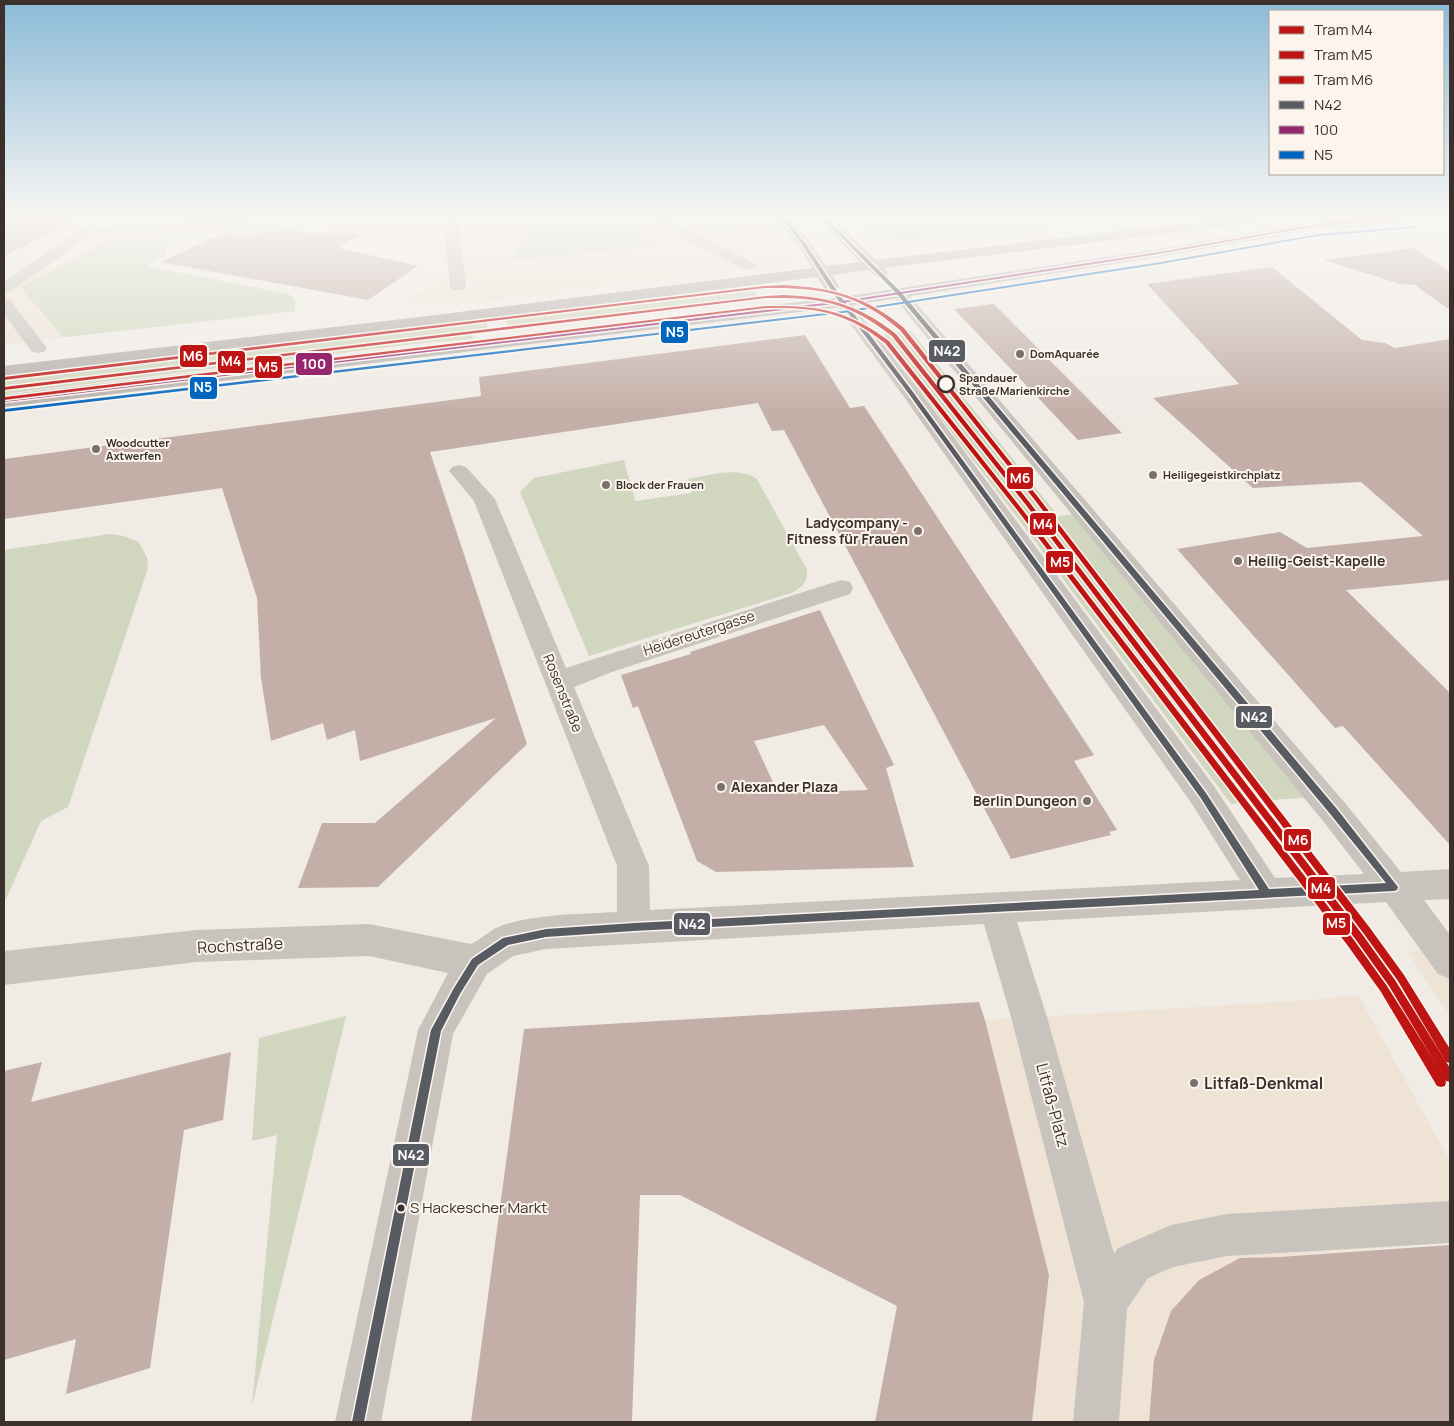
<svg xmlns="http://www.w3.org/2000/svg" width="1454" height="1426" font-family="Manrope,sans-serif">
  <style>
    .green { fill: #d1d6bf }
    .plaza { fill: #eee3d5 }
    .building { fill: #c3afa7; fill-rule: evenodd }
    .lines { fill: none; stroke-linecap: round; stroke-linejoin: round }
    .minor { fill: #c9c3be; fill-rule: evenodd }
    .major { fill: #b8b1ad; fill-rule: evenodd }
    .bus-1-casing { stroke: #fbf5ee; stroke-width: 3 }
    .bus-2-casing { stroke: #fbf5ee; stroke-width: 3 }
    .bus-3-casing { stroke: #fbf5ee; stroke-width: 3 }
    .bus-1 { fill: #595b62; fill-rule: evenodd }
    .bus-2 { fill: #95276e; fill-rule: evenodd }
    .bus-3 { fill: #0065bd; fill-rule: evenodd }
    .tram-1-casing { stroke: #fbf5ee; stroke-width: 3 }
    .tram-2-casing { stroke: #fbf5ee; stroke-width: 3 }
    .tram-3-casing { stroke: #fbf5ee; stroke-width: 3 }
    .tram-1 { fill: #be1414; fill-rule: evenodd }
    .tram-2 { fill: #be1414; fill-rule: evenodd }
    .tram-3 { fill: #be1414; fill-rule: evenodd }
    .poi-dot { fill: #7a716c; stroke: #fbf5ee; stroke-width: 2 }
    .stop-dot { fill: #fbf5ee; stroke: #3b302b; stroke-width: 2.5 }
    .bus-dot { fill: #3b302b; stroke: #fbf5ee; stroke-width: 2 }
    .labels { text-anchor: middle; stroke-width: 4; stroke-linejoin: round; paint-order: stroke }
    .far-poi-label { font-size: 11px; font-weight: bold; fill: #3b302b; stroke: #fbf5ee; text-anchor: start }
    .far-stop-label { font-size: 11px; font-weight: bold; fill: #3b302b; stroke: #fbf5ee; text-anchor: start }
    .poi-label { font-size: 14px; font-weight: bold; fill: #3b302b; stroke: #fbf5ee; text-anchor: end }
    .street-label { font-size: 14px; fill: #3b302b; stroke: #fbf5ee }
    .near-bus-label { font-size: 15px; fill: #3b302b; stroke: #fbf5ee; text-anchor: start }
    .near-street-label { font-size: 16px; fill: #3b302b; stroke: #fbf5ee }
    .near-poi-label { font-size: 16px; font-weight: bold; fill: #3b302b; stroke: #fbf5ee; text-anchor: start }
    .line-badge { stroke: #fbf5ee; stroke-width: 2 }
    .badge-label { font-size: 14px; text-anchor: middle; font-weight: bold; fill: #fff }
  </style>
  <rect width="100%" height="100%" fill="#f0ebe5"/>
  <path class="green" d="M89,217h649l8,11 -338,73 44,-32 -16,-18 -11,7 -10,-1 -27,-17 -78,-13 6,-3 -4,-2 -72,7c-2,1 -4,3 -7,4 -14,3 -70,-4 -66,22l-20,11 142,28 6,6v11l-291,33v-88l59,-29 2,1z
    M859,217h265l-220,24 -25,-6z
    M744,287l10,4 3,5 -248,33 -4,-14z
    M472,319l2,5 13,-1 1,9 -16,2 1,5 -49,4 -420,51v-17z
    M911,331l147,185 17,-2 233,283 -77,7 -215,-288 -139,-181z
    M624,460l11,41 57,-8 -4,-14c22,-4 49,-13 69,0l50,91c1,12 -5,18 -16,23l-202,63 -69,-164 14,-14z
    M110,534l13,2 16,6 8,16 1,10 -80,239 -27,14 -35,78 -2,2v-351z
    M346,1016l-94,390 25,-271 -25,6 7,-103z"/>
  <path class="plaza" d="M89,217h55l-1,1 19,-1h369l-17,43 142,-14 -35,-29h62l34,15 29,-4 -1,-2 -6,1 -2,-2 6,-1 -5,-7h26l30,42 -6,6 -11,3 -321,37 -48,-4 44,-32 -16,-18 -11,7 -10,-1 -27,-17 -78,-13 6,-3 -4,-2 -200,17 -92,48 43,50 -59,7v-88l59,-29 2,1z
    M1450,946v70l-42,-64z
    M1358,995l92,166v81l-171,15 -39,1 -41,22 -28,31 -17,49 -5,62h-117l17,-147 -64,-255 328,-20z"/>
  <path class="building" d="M4,217h79l-79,39z
    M289,229l19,4h54l-23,15 79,18 -50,34 -207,-38 60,-28 40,-1z
    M1414,248l36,24v38l-35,-25 -15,-1 -76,-24z
    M1272,267l90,73 23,3 10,5 55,-9v241l-104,10 104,103v152l-107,-119 -8,2 -158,-179 103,-17 27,16 116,-12 -62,-54 -108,6 -100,-90 86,-14 -92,-100z
    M994,304l128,129 -44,7 -124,-131z
    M805,335l45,73 14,-2 230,349 -20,6 43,69 -8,2 2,3 -100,24 -227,-429 -12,1 -14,-28 -328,49 97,292 -149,143 -80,1 24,-65h53l121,-105 -136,43 -5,-31 -28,10 -4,-17 -52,18 -10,-63 -4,-80 -35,-110 -218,31v-60l477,-63 -2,-19z
    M820,610l74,155 -8,3 28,99 -198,5 -19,-11 -59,-155 -5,2 -12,-33 70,-21 -1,-2zM824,725l44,65 -90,3 -24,-52z
    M979,1002l6,18 64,255 -17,147h-157l22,-116 -217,-111h-40l-8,227h-161l53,-393z
    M231,1052l-8,68 -39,10 -34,238 -84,26 10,-55 -72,21v-289l38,-9 -11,40z
    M1450,1245v177h-301l5,-62 17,-49 28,-31 41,-22 39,-1z"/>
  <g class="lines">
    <path class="minor" d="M222,217h57l-7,4 -183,15 -79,56 -6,2v-12l82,-57 5,-1 6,3z
      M444,217h14l8,70 -2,3h-12l-2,-3z
      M645,217h17l92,46 3,3 -3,3h-10l-97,-49z
      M898,287l6,2 441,514 56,69 49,-3v30l-26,1 26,35v44l-12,-5 -52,-72 -369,20 30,95 67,237 4,-6 53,-23 56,-11 223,-13v42l-223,13 -54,11 -25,11 -21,31 -8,113h-46l11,-120 -73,-285 -27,-93 -438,25 -33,7 -26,18 -34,60 -72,388h-46l83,-392 30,-57 -79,-17 -173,6 -192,23v-34l192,-21 173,-6 102,20c8,-4 15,-10 23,-15 30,-15 89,-15 123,-17v-46l-143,-365 -25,-30 3,-4 7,-2 7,2 29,32 71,169 275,-88 9,2 3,6 -3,6 -238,78 -38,15 75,179 1,44 590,-30 -48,-76 -288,-407 -70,-95 2,-3h12l70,90 296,397 61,92 89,-4 -41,-53 -431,-526 -2,-3 2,-3z
      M4,298l6,2 34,44 3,4 -3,4 -6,1 -6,-1 -28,-38z"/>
    <path class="major" d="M774,217h14l22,25 16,24 34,-4 -44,-45h15l45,43 362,-43h21l2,2 -7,4 -370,45 4,5 -3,3c-8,2 -11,0 -16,-6l-37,5 7,11 -2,3h-12l-8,-12 -398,50 -415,49v-10l415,-49 393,-49 -13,-21z
      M1366,217h56l-7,4 -98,8 -158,28 -317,50 -838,100v-12l838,-98 317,-48 158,-28z"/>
    <g class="bus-1-casing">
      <path id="bus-1" d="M782,217h2l22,27 33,50 74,98 293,401 63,96 117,-6 -55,-68 -435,-522 -75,-76h4l75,74 437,518 61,78 -1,3 -3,1 -760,40 -88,6 -38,8 -30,20 -18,29 -19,37 -77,391h-12l79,-392 23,-42 18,-29 31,-21 43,-9 88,-6 625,-33 -59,-93 -291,-403 -74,-98 -32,-50 -21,-27z"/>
    </g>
    <g class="bus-2-casing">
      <path id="bus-2" d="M1404,217h13l-2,1 -98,8 -158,28 -317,49 -838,99v-3l838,-98 317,-49 158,-28z"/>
    </g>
    <g class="bus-3-casing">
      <path id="bus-3" d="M1416,226l1,2 -99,8 -157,28 -318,49 -839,99v-2l1,-1 838,-98 318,-49 157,-28z"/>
    </g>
    <use href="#bus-1" class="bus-1"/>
    <use href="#bus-2" class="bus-2"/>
    <use href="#bus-3" class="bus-3"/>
    <g class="tram-1-casing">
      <path id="tram-1" d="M784,295c46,2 75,10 112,39l134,169 332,431 33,46 55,88v14l-4,-1 -57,-95 -33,-46 -330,-435 -134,-169c-43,-34 -73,-39 -126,-38l-762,92v-3l762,-91z"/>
    </g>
    <g class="tram-2-casing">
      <path id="tram-2" d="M767,306c50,-1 81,4 122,35l133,168 332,431 33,46 58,92 1,4 -1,4 -4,1 -4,-1 -56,-94 -33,-46 -330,-435 -133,-168c-39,-31 -69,-36 -118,-35l-763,92v-2l1,-1z"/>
    </g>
    <g class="tram-3-casing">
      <path id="tram-3" d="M784,285c49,3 82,11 120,43l134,169 332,431 34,47 46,74v14l-4,-1 -48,-81 -34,-47 -330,-435 -134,-169c-43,-37 -79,-43 -135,-42l-761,92v-3l761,-91z"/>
    </g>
    <use href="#tram-1" class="tram-1"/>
    <use href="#tram-2" class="tram-2"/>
    <use href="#tram-3" class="tram-3"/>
  </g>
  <linearGradient id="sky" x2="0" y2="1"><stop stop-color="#8bbad8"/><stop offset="0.52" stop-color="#f8f6f3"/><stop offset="1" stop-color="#f8f6f3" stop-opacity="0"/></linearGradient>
  <rect width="1454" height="416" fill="url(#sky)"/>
  <g class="poi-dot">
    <circle cx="1020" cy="354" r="5"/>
    <circle cx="96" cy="449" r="5"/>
    <circle cx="1153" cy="475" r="5"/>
    <circle cx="606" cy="485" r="5"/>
    <circle cx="918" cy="531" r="5"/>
    <circle cx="1238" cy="561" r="5"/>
    <circle cx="721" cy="787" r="5"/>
    <circle cx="1087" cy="801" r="5"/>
    <circle cx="1194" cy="1083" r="5"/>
  </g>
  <circle class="stop-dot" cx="946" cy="384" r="8"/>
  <circle class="bus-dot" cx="401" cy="1208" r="4.5"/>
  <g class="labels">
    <g class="far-poi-label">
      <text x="1030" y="358">DomAquarée</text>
      <text x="106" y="447">Woodcutter<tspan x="106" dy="13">Axtwerfen</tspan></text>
      <text x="1163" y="479">Heiligegeistkirchplatz</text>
      <text x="616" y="489">Block der Frauen</text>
    </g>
    <g class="far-stop-label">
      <text x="959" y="382">Spandauer<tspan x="959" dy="13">Straße/Marienkirche</tspan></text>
    </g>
    <g class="poi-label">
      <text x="908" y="528">Ladycompany -<tspan x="908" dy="16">Fitness für Frauen</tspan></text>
      <text x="1248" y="566" text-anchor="start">Heilig-Geist-Kapelle</text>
      <text x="731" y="792" text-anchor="start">Alexander Plaza</text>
      <text x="1077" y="806">Berlin Dungeon</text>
    </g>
    <g class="street-label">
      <text transform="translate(699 633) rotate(-18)" y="5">Heidereutergasse</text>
      <text transform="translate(563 693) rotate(68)" y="5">Rosenstraße</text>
    </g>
    <g class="near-bus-label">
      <text x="410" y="1213">S Hackescher Markt</text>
    </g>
    <g class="near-street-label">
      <text transform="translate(240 945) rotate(-3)" y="6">Rochstraße</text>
      <text transform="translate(1053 1105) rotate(75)" y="6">Litfaß-Platz</text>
    </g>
    <g class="near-poi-label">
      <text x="1204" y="1089">Litfaß-Denkmal</text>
    </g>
  </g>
  <g class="line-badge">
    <rect x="660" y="320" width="29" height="24" rx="5" fill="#0065bd"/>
    <rect x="928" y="339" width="38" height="24" rx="5" fill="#595b62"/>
    <rect x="179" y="344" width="29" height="24" rx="5" fill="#be1414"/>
    <rect x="217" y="350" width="29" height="24" rx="5" fill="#be1414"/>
    <rect x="295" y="352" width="38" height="24" rx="5" fill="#95276e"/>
    <rect x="254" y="355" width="29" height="24" rx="5" fill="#be1414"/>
    <rect x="189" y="376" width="29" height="24" rx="5" fill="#0065bd"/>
    <rect x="1006" y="466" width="28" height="24" rx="5" fill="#be1414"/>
    <rect x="1029" y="512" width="28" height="24" rx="5" fill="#be1414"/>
    <rect x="1045" y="550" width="29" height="24" rx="5" fill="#be1414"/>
    <rect x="1235" y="705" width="38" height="24" rx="5" fill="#595b62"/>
    <rect x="1283" y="828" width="29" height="24" rx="5" fill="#be1414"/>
    <rect x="1307" y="876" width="29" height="24" rx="5" fill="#be1414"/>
    <rect x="1322" y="912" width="29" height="24" rx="5" fill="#be1414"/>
    <rect x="673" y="912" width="38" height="24" rx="5" fill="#595b62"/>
    <rect x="392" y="1143" width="38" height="24" rx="5" fill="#595b62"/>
  </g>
  <g class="badge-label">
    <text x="675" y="337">N5</text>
    <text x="947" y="356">N42</text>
    <text x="193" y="361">M6</text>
    <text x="231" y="366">M4</text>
    <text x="314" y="369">100</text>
    <text x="268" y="372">M5</text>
    <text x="203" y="392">N5</text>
    <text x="1020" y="483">M6</text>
    <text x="1043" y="529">M4</text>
    <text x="1060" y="567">M5</text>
    <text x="1254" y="722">N42</text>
    <text x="1298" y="845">M6</text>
    <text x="1321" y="893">M4</text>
    <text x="1336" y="928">M5</text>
    <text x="692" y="929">N42</text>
    <text x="411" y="1160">N42</text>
  </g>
  <rect width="1454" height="1426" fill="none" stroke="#3b302b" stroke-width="10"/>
  <rect x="1269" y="10" width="175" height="165" fill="#fbf5ee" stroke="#aea6a0"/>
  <rect x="1279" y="26" width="25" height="8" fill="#be1414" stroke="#aea6a0"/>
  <text x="1314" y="35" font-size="15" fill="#3b302b">Tram M4</text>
  <rect x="1279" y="51" width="25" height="8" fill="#be1414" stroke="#aea6a0"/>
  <text x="1314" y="60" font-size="15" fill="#3b302b">Tram M5</text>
  <rect x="1279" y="76" width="25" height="8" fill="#be1414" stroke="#aea6a0"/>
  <text x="1314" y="85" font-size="15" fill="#3b302b">Tram M6</text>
  <rect x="1279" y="101" width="25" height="8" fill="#595b62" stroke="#aea6a0"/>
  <text x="1314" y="110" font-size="15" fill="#3b302b">N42</text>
  <rect x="1279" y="126" width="25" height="8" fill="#95276e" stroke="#aea6a0"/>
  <text x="1314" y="135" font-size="15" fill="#3b302b">100</text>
  <rect x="1279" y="151" width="25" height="8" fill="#0065bd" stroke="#aea6a0"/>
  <text x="1314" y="160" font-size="15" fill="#3b302b">N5</text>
</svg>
